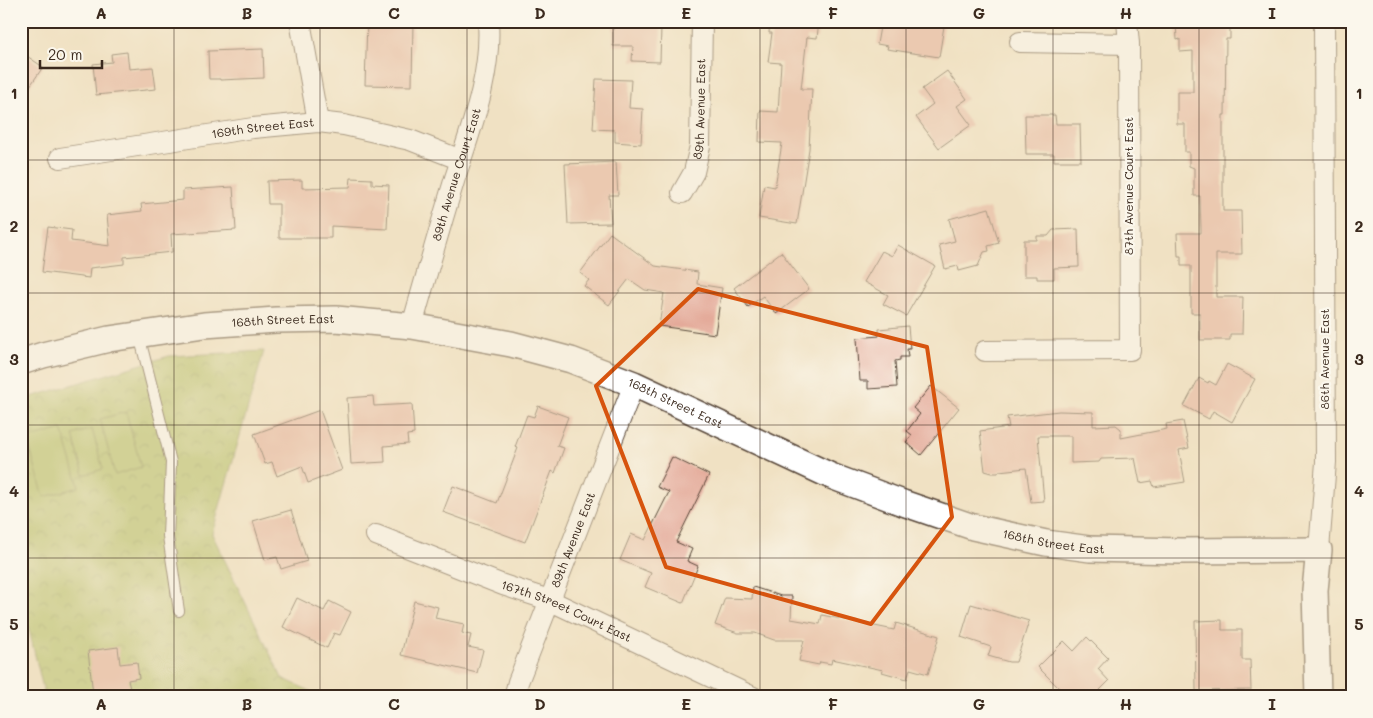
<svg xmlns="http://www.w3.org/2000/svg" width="1373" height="718" font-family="Mali,sans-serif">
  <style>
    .park { fill: url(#park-crowns); stroke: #74743f }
    .pitch { fill: #adbd60; stroke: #74743f }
    .building { fill: #e4aa9a }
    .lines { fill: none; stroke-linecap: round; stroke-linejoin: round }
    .service-casing { stroke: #564537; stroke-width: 12 }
    .minor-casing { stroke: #564537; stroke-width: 22 }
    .tertiary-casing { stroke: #564537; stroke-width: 28 }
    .service { stroke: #fff; stroke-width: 10 }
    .minor { stroke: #fff; stroke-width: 20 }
    .tertiary { stroke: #fff; stroke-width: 25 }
    .marked { fill: none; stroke: #d7540e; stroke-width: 4; stroke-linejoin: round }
    .grid { fill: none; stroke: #3b2a1e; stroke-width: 1; stroke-opacity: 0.55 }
    .labels { text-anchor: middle; stroke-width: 4.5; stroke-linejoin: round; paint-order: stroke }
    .street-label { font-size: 12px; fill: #3b2a1e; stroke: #fbf7ec }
    .neatline { fill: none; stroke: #3b2a1e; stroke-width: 2 }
    .grid-label { font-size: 16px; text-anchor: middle; font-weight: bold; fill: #3b2a1e }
  </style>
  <defs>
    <pattern id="park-crowns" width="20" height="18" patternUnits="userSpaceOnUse" patternTransform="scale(1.25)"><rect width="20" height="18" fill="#adbd60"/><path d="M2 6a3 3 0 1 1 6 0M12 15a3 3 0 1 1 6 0" fill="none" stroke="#8e9a4f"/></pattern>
  </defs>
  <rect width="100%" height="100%" fill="#fbf7ec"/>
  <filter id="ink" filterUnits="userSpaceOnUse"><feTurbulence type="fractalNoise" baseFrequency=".02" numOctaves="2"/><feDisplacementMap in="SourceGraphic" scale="10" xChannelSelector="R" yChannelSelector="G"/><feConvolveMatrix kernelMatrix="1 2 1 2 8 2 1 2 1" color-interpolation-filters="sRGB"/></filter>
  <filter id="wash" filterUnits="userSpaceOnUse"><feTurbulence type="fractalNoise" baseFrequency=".0096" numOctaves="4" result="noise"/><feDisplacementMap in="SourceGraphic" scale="20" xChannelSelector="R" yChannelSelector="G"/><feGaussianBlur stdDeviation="1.12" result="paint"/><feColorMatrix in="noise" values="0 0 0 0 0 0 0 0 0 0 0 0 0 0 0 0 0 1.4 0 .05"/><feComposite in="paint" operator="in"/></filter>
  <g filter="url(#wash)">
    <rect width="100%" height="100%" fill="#f0e1c3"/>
    <path class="park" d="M264,351l-52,183 70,144 41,19h-278l-24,-101v-196l148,-44z"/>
    <path class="pitch" d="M126,412l15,55 -26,8 -15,-56z
      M62,429l17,58 -35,10 -17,-58z
      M92,429l11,40 -19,6 -11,-40z"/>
    <g id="blocks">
      <path class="building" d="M367,21h46l-1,65 -47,-1z
        M613,21h40v6h8l-1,35 -28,-1 1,-15h-20z
        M770,21h49l-2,17 -10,-1 -6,52h11l-3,60 -12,75 -38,-6 5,-33 11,2 7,-44 -23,-1 1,-31 18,1 3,-49 -13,-1 4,-29h-3z
        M881,21h49v3l14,2 -5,31 -52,-8 1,-3 -11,-2z
        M1176,21h54v18h-4l-1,76h-2v96h18l1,43h-26v43h27l-1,37h-12v6h-30v-27h-9v-47h-10v-10h-3l-1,-23h24l-1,-37h-6v-28l-5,-2v-14h-4v-28h-8v-32h16v-41l-13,1v-13l-3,1z
        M263,49l1,29 -44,2v-1h-11l-1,-28z
        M21,52l22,15 -22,32z
        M127,52l2,17 24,-2 3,22 -60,6 -3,-31 19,-2 -1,-8z
        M947,71l20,28 -10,7 14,19 -32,23 -23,-31 17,-13 -11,-15z
        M596,79l35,1 -2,28 14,1 -2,35 -26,-2v-12l-22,-1z
        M1025,115h30l1,9h24l1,37h-27v-7h-28z
        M616,162l2,33h-9l2,28 -43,1 -3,-60z
        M351,178l21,1v5l17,1 -2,44 -56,-3v12h-52v-34h-11l-1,-23 35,-1v8l48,-1z
        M233,187l3,43 -65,4 1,18 -48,5v7l-34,4 -1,10 -47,-6 6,-45 24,3 -1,11 39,5 -3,-31 35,-4 -1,-7 42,-4v-10z
        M989,208l10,35 -11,3 1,5 -5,1 -6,14 -19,5 -1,-5 -13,3 -6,-24 16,-4 -6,-22z
        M1078,229l1,38 -25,1v11h-17v-3h-13v-36h13v-4h11l5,-6z
        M610,233l45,33 43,6 -1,12 25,4 -7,46 -56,-8 5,-33 -19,-3 -16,-11 -20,26 -25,-19 5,-6 -9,-7z
        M898,245l37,21 -29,50 -23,-12 5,-9 -24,-13 18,-31 10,5z
        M781,252l28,37 -33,25 -13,-18 -15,11 -14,-19z
        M908,326l2,23h-3l1,8h-8v3l-5,1 2,26 -29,2v-8h-8l-3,-43 22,-2v-7z
        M1227,364l28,15 -23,43 -19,-11 -4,8 -25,-13 15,-28 9,5 1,-2 7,4z
        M931,386l28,22 -38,47 -15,-13 6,-7 -5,-4 13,-17 -7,-6z
        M373,396l1,10 38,-2 2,30 -7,1 1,9 -24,2 1,16 -34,2 -4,-66z
        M538,406l30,11 -11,29 7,2 -9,25 -3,-2 -27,71 -82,-30 10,-26 44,17 21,-55 -3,-1 12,-32 7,2z
        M320,410l22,60 -34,13 -6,-17 -25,10 -5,-14 -7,2 -11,-30z
        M1059,411l34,1v14l23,-1 5,4v9l46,-9 -1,-5 17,-3 6,27 -10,2 6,32 -31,5 -2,-6 -12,2 -5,-25 -34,1 -2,3 -28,1v-27h-33l6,65 -13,1 -5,-34 -27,3 -1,2h-6l-7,-2 -5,-40 29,-4 -2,-10z
        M672,457l37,18 -33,67 16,7 -5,12 11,5 -15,37 -38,-16 6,-14 -31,-13 11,-26 14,6 24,-48 -12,-5z
        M291,510l16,51 -26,8 -4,-12 -12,3 -12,-39z
        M753,587l28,9h11l-1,23 29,5 2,-9 72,15 2,-7 43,13 -11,38 -18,-5 -3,10 -25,-7 1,-2 -51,-11 -1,5 -11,-2 -1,3 -20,-4 5,-21h-30l-19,-7h-17l-23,-8 10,-27 27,1z
        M297,598l27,13 5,-10 22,11 -11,23 -6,-2 -7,15 -44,-21z
        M414,601l24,6 -3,11 29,6 -2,9 9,2 -3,12 15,3 -6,23 -76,-18z
        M971,604l58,17 -13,41h-7l-21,-6 3,-9 -30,-10z
        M1222,620v10h20v30h8l1,30 -55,1 -1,-70z
        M1087,637l21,21 -10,11 11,12 -16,16h-25l-30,-30 26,-26 10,10z
        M118,647l2,17 17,-2 2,16 -11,2 2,9 -37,5 -5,-43z"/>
    </g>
  </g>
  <g filter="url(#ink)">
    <use href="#blocks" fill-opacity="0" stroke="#564537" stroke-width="1"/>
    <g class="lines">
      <g class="service-casing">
        <path id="service" d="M139,335l32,127 -3,74 11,75"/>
      </g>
      <g class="minor-casing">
        <g id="minor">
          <path d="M300,21l18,101"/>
          <path d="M1020,42l109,2"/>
          <path id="s1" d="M60,158l193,-30 65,-6 26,3 66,15 51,20"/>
          <path id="s2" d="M682,193l12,-21 6,-26 2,-125"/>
          <path id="s3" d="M412,326c14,-50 28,-99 43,-148 16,-50 37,-103 33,-157"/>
          <path d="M985,351l145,-1 -1,-306 -2,-23"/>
          <path id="s4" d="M376,535l127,50 46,15 204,97"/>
          <path d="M1319,550l7,-88 -2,-441"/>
          <path id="s5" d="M514,697l4,-15 116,-298"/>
        </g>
      </g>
      <g class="tertiary-casing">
        <g id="tertiary">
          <path id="s6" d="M21,362l22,-7 66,-16 95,-14 72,-5 60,-1 76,7 99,18 60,16 63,24 197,92 72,27 70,24 73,16 44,6 90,2 139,-1 -4,40 3,107"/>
        </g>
      </g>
      <use href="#service" class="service"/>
      <use href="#minor" class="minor"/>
      <use href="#tertiary" class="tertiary"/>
    </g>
  </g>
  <path d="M0 0H1373V718H0ZM698,289l229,58 25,170 -81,107 -205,-57 -70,-181z" fill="#f0e1c3" fill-opacity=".55" fill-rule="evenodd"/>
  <path class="marked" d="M698,289l229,58 25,170 -81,107 -205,-57 -70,-181z"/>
  <path class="grid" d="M174,21v676M320,21v676M467,21v676M613,21v676M760,21v676M906,21v676M1053,21v676M1199,21v676M21,160h1331M21,293h1331M21,425h1331M21,558h1331"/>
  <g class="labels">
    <g class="street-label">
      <text dy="4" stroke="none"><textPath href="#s2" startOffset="88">89th Avenue East</textPath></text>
      <text dy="4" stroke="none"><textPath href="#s1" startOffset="205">169th Street East</textPath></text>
      <text dy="4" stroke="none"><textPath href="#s3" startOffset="158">89th Avenue Court East</textPath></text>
      <text transform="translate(1129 186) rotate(-90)" y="4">87th Avenue Court East</text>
      <text dy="4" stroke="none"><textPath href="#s6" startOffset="266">168th Street East</textPath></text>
      <text transform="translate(1325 359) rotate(-90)" y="4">86th Avenue East</text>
      <text dy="4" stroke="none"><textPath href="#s6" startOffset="671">168th Street East</textPath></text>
      <text dy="4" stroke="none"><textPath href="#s5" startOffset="168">89th Avenue East</textPath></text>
      <text dy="4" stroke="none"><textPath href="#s6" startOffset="1076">168th Street East</textPath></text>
      <text dy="4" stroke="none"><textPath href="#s4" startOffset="205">167th Street Court East</textPath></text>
    </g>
  </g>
  <rect width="1373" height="718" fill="none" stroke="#fbf7ec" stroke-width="55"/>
  <path d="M40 60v8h62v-8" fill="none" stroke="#3b2a1e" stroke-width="2.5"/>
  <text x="48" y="60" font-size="15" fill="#3b2a1e" stroke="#fbf7ec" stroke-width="4" paint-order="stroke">20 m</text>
  <rect x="28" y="28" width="1318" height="662" class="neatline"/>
  <g class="grid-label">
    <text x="101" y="19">A</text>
    <text x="247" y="19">B</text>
    <text x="394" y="19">C</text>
    <text x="540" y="19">D</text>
    <text x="686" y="19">E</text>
    <text x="833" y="19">F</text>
    <text x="979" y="19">G</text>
    <text x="1126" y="19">H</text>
    <text x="1272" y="19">I</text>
    <text x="14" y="99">1</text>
    <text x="1359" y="99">1</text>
    <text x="14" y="232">2</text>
    <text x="1359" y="232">2</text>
    <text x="14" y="365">3</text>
    <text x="1359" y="365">3</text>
    <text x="14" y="497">4</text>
    <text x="1359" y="497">4</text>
    <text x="14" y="630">5</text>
    <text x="1359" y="630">5</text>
    <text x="101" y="710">A</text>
    <text x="247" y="710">B</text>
    <text x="394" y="710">C</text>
    <text x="540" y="710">D</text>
    <text x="686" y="710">E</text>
    <text x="833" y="710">F</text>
    <text x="979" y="710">G</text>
    <text x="1126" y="710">H</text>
    <text x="1272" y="710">I</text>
  </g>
</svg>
